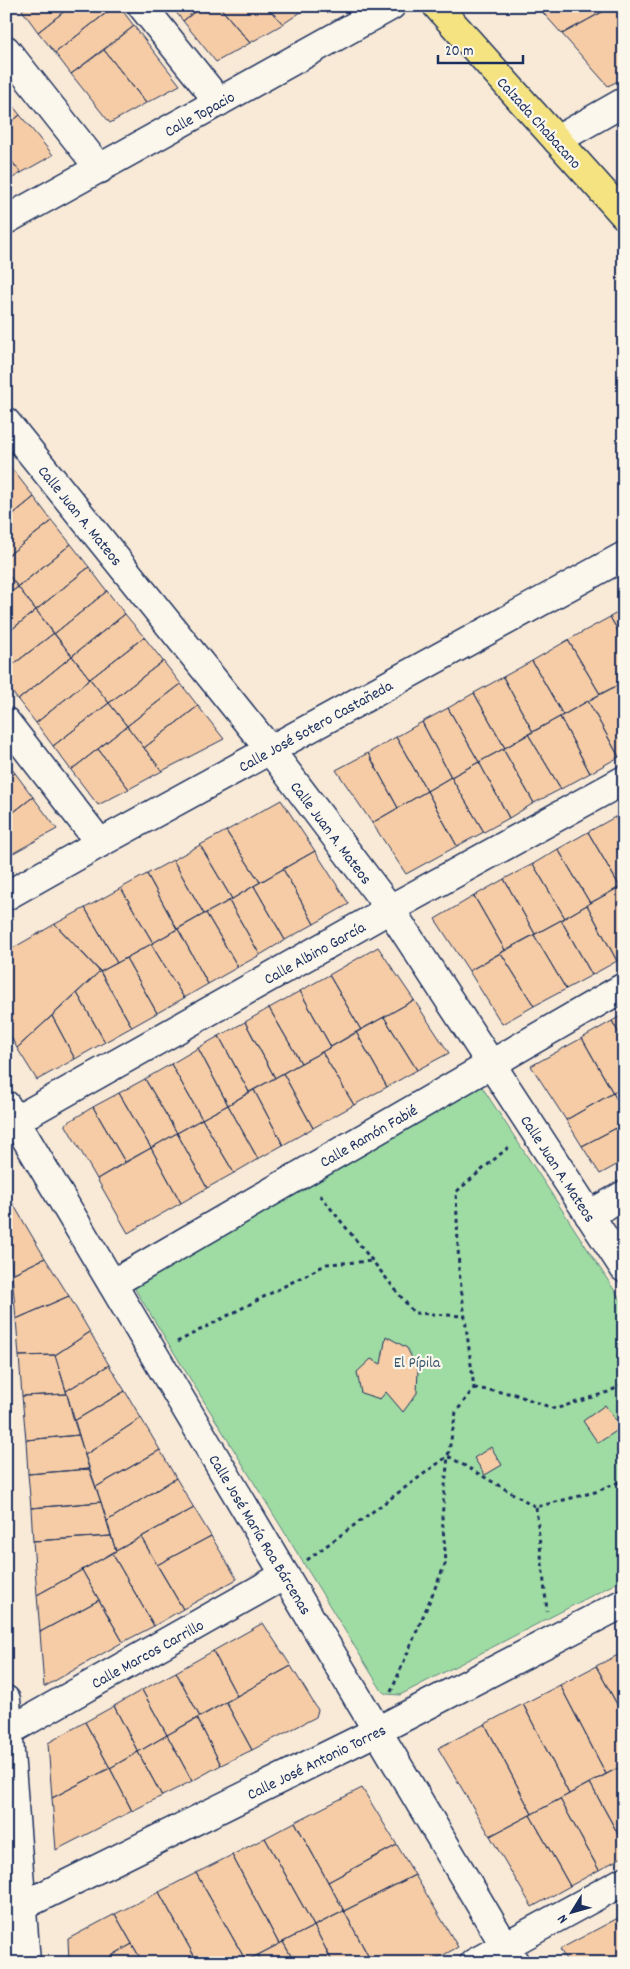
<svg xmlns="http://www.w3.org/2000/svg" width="630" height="1969" font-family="Dekko,sans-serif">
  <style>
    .green { fill: #9fdca3; stroke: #5d8680 }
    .building { fill: #f5cca5; stroke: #1b2f5e }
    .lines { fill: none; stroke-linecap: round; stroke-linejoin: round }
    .street-casing { stroke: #1b2f5e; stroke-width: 31 }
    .secondary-casing { stroke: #1b2f5e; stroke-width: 31 }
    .primary-casing { stroke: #1b2f5e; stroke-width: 31 }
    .path { stroke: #1b2f5e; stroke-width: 3; stroke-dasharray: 4 4; stroke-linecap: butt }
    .street { stroke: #fbf7ec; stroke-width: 28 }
    .secondary { stroke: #fbf7ec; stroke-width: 28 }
    .primary { stroke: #f5e382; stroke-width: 28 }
    .labels { text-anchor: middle; stroke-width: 4.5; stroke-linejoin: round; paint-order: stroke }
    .street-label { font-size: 16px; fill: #1b2f5e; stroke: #fbf7ec }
    .park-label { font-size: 16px; fill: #3c5a6f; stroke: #fbf7ec }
  </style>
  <rect width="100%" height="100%" fill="#f9ead7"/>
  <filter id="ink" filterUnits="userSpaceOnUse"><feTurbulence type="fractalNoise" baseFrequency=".02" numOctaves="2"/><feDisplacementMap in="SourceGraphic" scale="10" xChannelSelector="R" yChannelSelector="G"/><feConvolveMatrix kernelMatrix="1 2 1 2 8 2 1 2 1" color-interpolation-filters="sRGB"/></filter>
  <g filter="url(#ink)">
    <path class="green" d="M477,1086l5,1 142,218v274l-224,116 -14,-1 -4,-3 -247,-402 -1,-7z"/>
    <path class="building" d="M27,6h44l-33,26 -16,-22z
      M71,6h44l-60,47 -17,-21z
      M115,6h4l15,20 -63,48 -16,-21z
      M171,6h31l-19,15z
      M202,6h17l31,37 -34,19 -33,-41z
      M219,6h47l17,18 -33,19z
      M266,6h44l-27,18z
      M537,6h76l-51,28z
      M613,6h11v72l-16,8 -46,-52z
      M134,26l46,59 -34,18 -42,-53z
      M104,50l42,53 -36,20 -39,-49z
      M6,97l14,18 -14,11z
      M20,115l33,40 -32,18 -15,-19v-28z
      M6,154l15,19 -15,9z
      M6,461l28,36 -28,23z
      M34,497l18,24 -46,36v-37z
      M52,521l19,23 -53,43 -12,-15v-15z
      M71,544l18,23 -53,43 -18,-23z
      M89,567l18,24 -53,43 -18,-24z
      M6,572l12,15 -12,9z
      M18,587l18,23 -30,24v-38z
      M107,591l18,23 -53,42 -18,-22z
      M624,609v32l-14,-24z
      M36,610l18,23 -48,37v-36z
      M125,614l19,23 -54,42 -18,-23z
      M610,617l14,24v41l-24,12 -32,-54z
      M54,633l18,23 -54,44 -12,-16v-14z
      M144,637l19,24 -54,42 -19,-24z
      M568,640l32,54 -37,21 -31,-54z
      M72,656l18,23 -54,44 -18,-23z
      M163,661l18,23 -54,42 -18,-23z
      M532,661l31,54 -30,17 -30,-55z
      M503,677l30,55 -28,16 -31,-55z
      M90,679l19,24 -56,43 -17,-23z
      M622,683l2,3v68l-5,3 -31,-56z
      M181,684l17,22 -54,42 -17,-22z
      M474,693l31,55 -26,14 -31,-54z
      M588,701l31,56 -29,16 -30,-56z
      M109,703l18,23 -56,44 -18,-24z
      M198,706l26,33 -62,32 -18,-23z
      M448,708l31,54 -28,15 -29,-55z
      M560,717l30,56 -29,16 -33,-55z
      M422,722l29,55 -24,14 -31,-54z
      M127,726l35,45 -33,18 -31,-40z
      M528,734l33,55 -27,14 -31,-54z
      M396,737l31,54 -29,17 -30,-55z
      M98,749l31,40 -31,16 -27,-35z
      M503,749l31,54 -25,15 -30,-56z
      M368,753l30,55 -26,15 -36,-53z
      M6,761l9,12 -9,7z
      M479,762l30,56 -25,14 -33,-55z
      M15,773l18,24 -27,21v-38z
      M451,777l33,55 -27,14 -30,-55z
      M427,791l30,55 -51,28 -34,-51z
      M33,797l24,32 -51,28v-39z
      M281,800l34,51 -55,31 -34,-51z
      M624,812v21l-9,-16z
      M615,817l9,16v51l-4,3 -32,-55z
      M226,831l34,51 -28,17 -32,-54z
      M588,832l32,55 -30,16 -32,-54z
      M200,845l32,54 -28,15 -31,-54z
      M558,849l32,54 -25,15 -32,-54z
      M315,851l34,53 -35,20 -31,-55z
      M173,860l31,54 -27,15 -30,-55z
      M533,864l32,54 -30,16 -31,-55z
      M283,869l31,55 -29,16 -31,-54z
      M147,874l30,55 -24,14 -32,-55z
      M504,879l31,55 -30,16 -31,-54z
      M254,886l31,54 -25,15 -31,-54z
      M620,887l4,6v64l-7,4 -30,-56z
      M121,888l32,55 -36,20 -32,-55z
      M474,896l31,54 -36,21 -34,-52z
      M229,901l31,54 -22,12 -32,-54z
      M587,905l30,56 -25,14 -31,-55z
      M85,908l32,55 -17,9 -45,-48z
      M206,913l32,54 -30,17 -30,-55z
      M561,920l31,55 -26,14 -32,-54z
      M55,924l45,47 -83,77 -11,-20v-76z
      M178,929l30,55 -24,14 -33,-54z
      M534,935l32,54 -32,17 -33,-53z
      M151,944l33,54 -27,15 -31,-55z
      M378,947l36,53 -53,30 -32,-55z
      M501,953l33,53 -32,18 -33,-53z
      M126,958l31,55 -25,14 -32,-55z
      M100,971l32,56 -27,15 -28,-49z
      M329,975l32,55 -30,17 -31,-56z
      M300,991l31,56 -30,16 -32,-55z
      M77,993l28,49 -30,17 -23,-43z
      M414,1000l35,53 -32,17 -33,-53z
      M269,1008l32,55 -26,15 -30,-56z
      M624,1014v28l-12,-21z
      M52,1016l23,43 -38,21 -20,-32z
      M384,1017l33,53 -30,17 -31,-55z
      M612,1021l12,21v45l-11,6 -31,-55z
      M245,1022l30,56 -26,14 -30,-56z
      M356,1032l31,55 -33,18 -32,-53z
      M219,1036l30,56 -21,13 -30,-57z
      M582,1038l31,55 -47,27 -35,-54z
      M198,1048l30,57 -26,14 -31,-55z
      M322,1052l32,53 -41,23 -30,-55z
      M171,1064l31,55 -25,14 -32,-54z
      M283,1073l30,55 -30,17 -29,-55z
      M145,1079l32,54 -26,15 -32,-55z
      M624,1087v24l-11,-18z
      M254,1090l29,55 -25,14 -30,-54z
      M119,1093l32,55 -26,14 -32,-55z
      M613,1093l11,18v13l-42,22 -16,-26z
      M228,1105l30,54 -24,14 -32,-54z
      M93,1107l32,55 -28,17 -32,-55z
      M202,1119l32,54 -27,15 -30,-55z
      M624,1124v37l-24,13 -18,-28z
      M177,1133l30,55 -26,15 -30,-55z
      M151,1148l30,55 -53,30 -31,-54z
      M6,1192l39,66 -33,16 -6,-65z
      M45,1258l24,38 -53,23 -4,-45z
      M69,1296l21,36 -35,23 -36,1 -3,-37z
      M90,1332l19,33 -43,26 -11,-36z
      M386,1336l21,12 11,22 -1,23 -14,19 -17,-20 -6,7 -19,-6 -4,-21 14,-13 10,5z
      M55,1355l12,39 -45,2 -3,-40z
      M109,1365l16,26 -51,30 -8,-30z
      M125,1391l16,27 -56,37 -11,-34z
      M67,1394l12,41 -53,5 -4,-44z
      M605,1405l16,23 -23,15 -15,-22z
      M141,1418l19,32 -64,37 -11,-32z
      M79,1435l10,34 -61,5 -2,-34z
      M491,1447l11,18 -17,10 -11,-17z
      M160,1450l16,28 -69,43 -11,-34z
      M89,1469l12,33 -70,6 -3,-34z
      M176,1478l18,30 -78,43 -9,-30z
      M101,1502l10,34 -78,5 -2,-33z
      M194,1508l17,28 -54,29 -16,-28z
      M111,1536l5,15 -79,44 -4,-54z
      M211,1536l26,43 -54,30 -26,-44z
      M141,1537l42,72 -29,17 -42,-73z
      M112,1553l42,73 -31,16 -41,-72z
      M82,1570l17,30 -59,32 -3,-37z
      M99,1600l24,42 -79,45 -4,-55z
      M263,1623l28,43 -54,30 -24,-45z
      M213,1651l24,45 -37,21 -24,-45z
      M624,1652v65l-28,-51z
      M291,1666l27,44 -2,7 -64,33 -26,-48z
      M596,1666l28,51v48l-18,9 -46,-89z
      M176,1672l24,45 -33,18 -25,-45z
      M560,1685l46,89 -37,20 -46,-90z
      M142,1690l25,45 -29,17 -24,-46z
      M226,1702l26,48 -31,15 -24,-47z
      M523,1704l46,90 -37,20 -47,-90z
      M114,1706l24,46 -28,16 -25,-46z
      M197,1718l24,47 -29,16 -25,-46z
      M85,1722l25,46 -58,30 -4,-55z
      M485,1724l47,90 -42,22 -52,-88z
      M167,1735l25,46 -30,15 -24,-44z
      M138,1752l24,44 -30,15 -22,-43z
      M620,1767l4,7v71l-34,-62z
      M110,1768l22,43 -76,39 -4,-52z
      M590,1783l34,62v11l-25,14 -39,-71z
      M362,1788l35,57 -69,37 -33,-60z
      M560,1799l39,71 -29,16 -40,-71z
      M530,1815l40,71 -38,21 -42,-71z
      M295,1822l49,89 -30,15 -49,-88z
      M265,1838l49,88 -35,18 -47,-89z
      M397,1845l18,30 -71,36 -16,-29z
      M232,1855l47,89 -33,17 -50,-88z
      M196,1873l50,88 -3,2h-45l-39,-71z
      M415,1875l43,72 -29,16h-57l-28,-52z
      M159,1892l39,71h-55l-28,-49z
      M344,1911l28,52h-39l-19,-37z
      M115,1914l17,30 -33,19h-30l-1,-24z
      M624,1915v14l-6,-11z
      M618,1918l6,11v34h-56l-8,-14z
      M314,1926l19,37h-38l-12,-21z
      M283,1942l12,21h-33l-4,-8z
      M132,1944l11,19h-44z
      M258,1955l4,8h-19l3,-2z"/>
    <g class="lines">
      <g class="street-casing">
        <path id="street" d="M142,6l77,96
          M6,50l94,119
          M557,140l67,-38
          M6,220l385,-214
          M6,422l264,328 120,159 234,359
          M6,722l94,121
          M6,1105l509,858
          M6,1126l384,-217 234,-129
          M589,1215l35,-20
          M112,1284l512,-297
          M9,1731l276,-156
          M474,1963l150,-82"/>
      </g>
      <g class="secondary-casing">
        <path id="secondary" d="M6,896l94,-53 524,-287
          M6,1700l20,263
          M6,1914l371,-183 247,-128"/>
      </g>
      <g class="primary-casing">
        <path id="primary" d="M437,6l187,209"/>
      </g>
      <path class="path" d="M320,1195l94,118 51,3
        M177,1342l150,-78 45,-3
        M474,1388l40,6 41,15 53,-17 16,-8
        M536,1507l11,104
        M307,1560l141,-104 8,-44 18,-24 -15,-117 -3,-79 55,-47
        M391,1692l55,-130 -4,-45 6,-61 88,51 59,-15 29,-12"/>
      <use href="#street" class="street"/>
      <use href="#secondary" class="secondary"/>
      <use href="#primary" class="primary"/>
    </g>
  </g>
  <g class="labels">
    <g class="street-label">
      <text transform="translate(199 113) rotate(-29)" y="6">Calle Topacio</text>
      <text transform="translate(540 122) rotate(48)" y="6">Calzada Chabacano</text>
      <text transform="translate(81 515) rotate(51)" y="6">Calle Juan A. Mateos</text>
      <text transform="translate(315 725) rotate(-29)" y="6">Calle José Sotero Castañeda</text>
      <text transform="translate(332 832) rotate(53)" y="6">Calle Juan A. Mateos</text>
      <text transform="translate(314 952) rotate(-29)" y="6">Calle Albino García</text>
      <text transform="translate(368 1135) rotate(-30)" y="6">Calle Ramón Fabié</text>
      <text transform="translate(559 1168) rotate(57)" y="6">Calle Juan A. Mateos</text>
      <text transform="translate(261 1534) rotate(59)" y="6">Calle José María Roa Bárcenas</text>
      <text transform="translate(147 1653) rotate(-29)" y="6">Calle Marcos Carrillo</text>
      <text transform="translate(316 1761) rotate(-26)" y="6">Calle José Antonio Torres</text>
    </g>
    <g class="park-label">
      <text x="417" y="1367">El Pípila</text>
    </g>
  </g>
  <rect width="630" height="1969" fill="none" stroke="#fbf7ec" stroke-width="25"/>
  <rect x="12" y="12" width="605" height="1944" fill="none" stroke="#1b2f5e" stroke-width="2" filter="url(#ink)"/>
  <g transform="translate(572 1912) rotate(233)" stroke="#fbf7ec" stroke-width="4" paint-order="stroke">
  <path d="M0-4L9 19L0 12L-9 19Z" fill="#1b2f5e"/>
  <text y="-8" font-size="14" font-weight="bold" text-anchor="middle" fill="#1b2f5e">N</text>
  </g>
  <path d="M438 55v8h85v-8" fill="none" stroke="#1b2f5e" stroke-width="2.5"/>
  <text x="445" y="55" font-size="15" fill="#1b2f5e" stroke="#fbf7ec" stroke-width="4" paint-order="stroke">20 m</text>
</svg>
